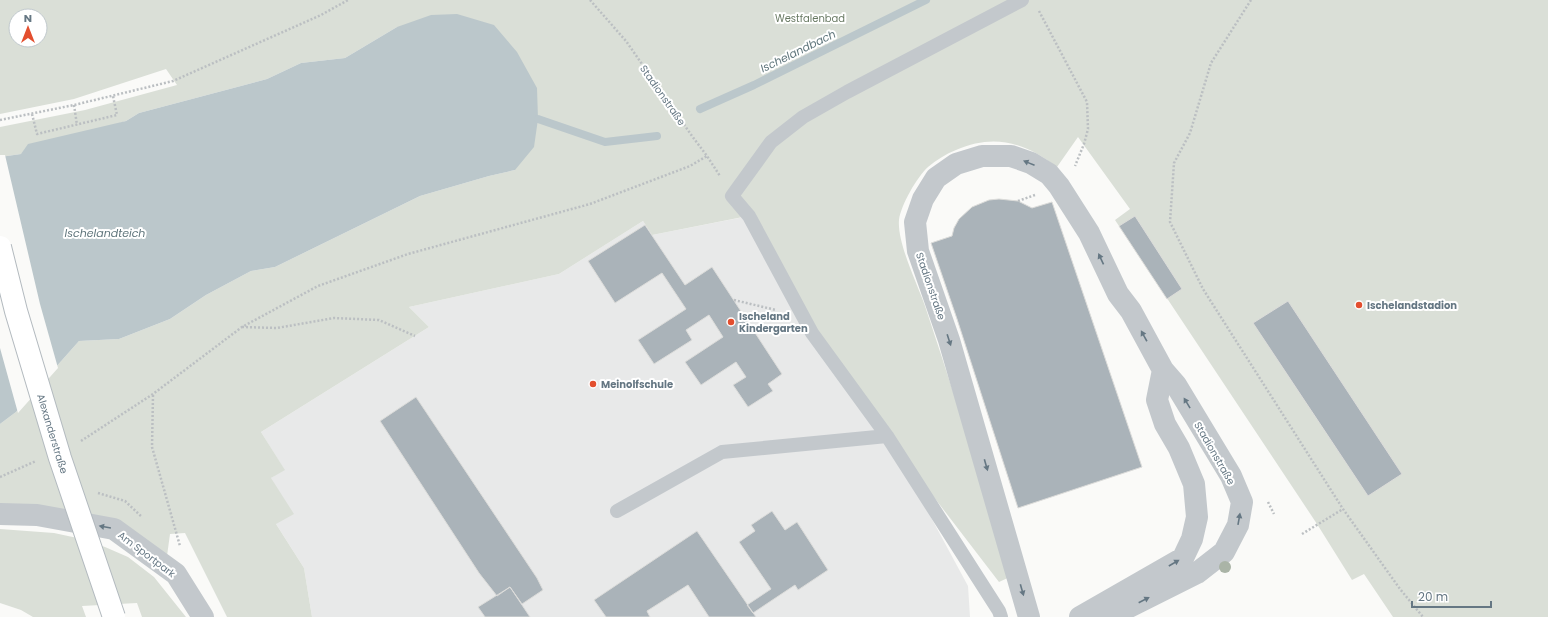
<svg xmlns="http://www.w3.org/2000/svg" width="1548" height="617" font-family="Poppins,sans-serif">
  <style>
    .built { fill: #e8e9e9 }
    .green { fill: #dadfd7; fill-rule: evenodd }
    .water { fill: #bbc7cb }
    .pier { fill: #fafaf8 }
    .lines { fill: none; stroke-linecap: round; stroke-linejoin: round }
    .stream { stroke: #bbc7cb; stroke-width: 8 }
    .building { fill: #aab3b9; stroke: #dcdcda }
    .path { stroke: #bbbfc2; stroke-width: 2.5; stroke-dasharray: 2 2; stroke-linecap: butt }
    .service { stroke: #c3c8cc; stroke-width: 14 }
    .minor { stroke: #c3c8cc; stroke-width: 22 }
    .secondary-bridge-casing { stroke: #b3babf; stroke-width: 24; stroke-linecap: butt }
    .secondary-bridge { stroke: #fff; stroke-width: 22 }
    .tree { fill: #aab4a7 }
    .oneway { fill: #657783 }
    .poi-dot { fill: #e34e2e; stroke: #fff; stroke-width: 1.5 }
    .labels { text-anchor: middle; stroke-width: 4; stroke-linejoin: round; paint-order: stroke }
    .park-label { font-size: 10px; fill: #697a64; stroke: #fff }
    .street-label { font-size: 10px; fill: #657783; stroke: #fff }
    .poi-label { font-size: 10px; font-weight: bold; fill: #657783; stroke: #fff; text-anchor: start }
    .water-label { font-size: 11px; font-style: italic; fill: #60767c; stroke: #fff }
  </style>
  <rect width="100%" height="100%" fill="#fafaf8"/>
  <path class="built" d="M749,216l138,220 81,150 2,31h-658l-8,-49 -28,-44 -5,-46 13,-9 -23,-37 168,-105 -20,-20 150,-33 84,-53 9,14z"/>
  <path class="green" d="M0,0h1548v617h-155l-29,-43 -12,6 -35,-56 -202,-304 15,-11 -52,-72 -21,30c-32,-24 -62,-34 -101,-17 -10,4 -20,10 -28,17 -11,10 -27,38 -29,53 -2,23 18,63 26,86 30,90 58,180 87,270l-13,6 -112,-146 -75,-103 -64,-117 -96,19 -9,-14 -84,53 -150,33 20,20 -168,105 24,38 -14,8 23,36 -18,10 28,44 8,49h-85l-42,-84 -15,1 -3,22 -164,-49 -3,-4v-79l16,-12 63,-71 40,-2 51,-20 36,-24 45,-24 24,-4 145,-71 69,-20 26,-6 -118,-143 -52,31 -44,5 -34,16 -128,34 -13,8 -105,33 -21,3v-30l85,-17 92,-25 -11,-16 -92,30 -74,15zM16,16h24v24h-24z
    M0,529l54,4 28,6 23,8 23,10 26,20 32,40h-44l-5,-14 -55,3 4,11h-53l-12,-7 -21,-7z"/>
  <path class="water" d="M457,14l37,11 23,27 20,36 1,31 -4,28 -19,23 -26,6 -69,20 -145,71 -24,4 -45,24 -36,24 -51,20 -40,2 -63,71 -16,12v-267l21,-3 7,-10 98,-23 13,-8 128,-34 34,-16 44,-5 52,-31 34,-12z"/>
  <path class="pier" d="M0,155h5l35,149 18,64 -40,45 -18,-65z"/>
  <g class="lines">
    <path class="stream" d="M700,109l54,-24 172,-85
      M538,119l67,23 52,-6"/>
  </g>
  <path class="building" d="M999,199l19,2 14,7 20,-6 90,265 -124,41 -61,-189 -26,-76 21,-7 2,-8 5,-9 13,-12 17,-7z
    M1135,216l47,73 -15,10 -48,-73z
    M645,225l40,60 27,-18 70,107 -14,10 5,7 -25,16 -15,-22 13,-8 -10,-15 -35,23 -16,-23 38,-25 -14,-22 -23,15 6,10 -38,24 -16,-24 48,-31 -24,-36 -47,30 -27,-42z
    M1288,301l114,173 -34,22 -115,-173z
    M416,397l121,181 6,12 -21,14 -12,-17 -13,9 -18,-23 -99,-152z
    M772,511l13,19 12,-8 31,48 -30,20 -3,-5 -42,28 -6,-8 24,-16 -32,-47 16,-11 -4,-6z
    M697,531l59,86h-47l-21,-32 -41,26 3,6h-44l-12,-17z
    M510,587l20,30h-45l-7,-10z"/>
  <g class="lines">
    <path class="path" d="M590,0l36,41 66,95 15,20 13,20
      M1251,0l-40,63 -21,70 -16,30 -4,59 33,67 140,220 57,80 23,28
      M1039,11l48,91 1,27 -4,15 -9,22
      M74,105l3,20
      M32,114l5,20 80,-19 -4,-19
      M0,120l74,-15 99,-24 148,-66 27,-15
      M1018,201l17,-6
      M734,300l42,10
      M242,327l35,1 57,-10 45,2 36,16
      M153,395l-1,52 28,99
      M81,441l72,-47 89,-67 76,-41 90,-32 182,-50 100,-38 17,-10
      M0,477l36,-16
      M98,493l27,8 17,16
      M1268,502l6,12
      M1302,534l41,-25"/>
    <path class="service" d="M617,511l105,-59 165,-16
      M1001,617l-2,-6 -112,-175 -75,-103 -63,-117 -17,-20 39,-54 32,-25 44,-25 175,-92"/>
    <path class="minor" d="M0,514l37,1 77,14 62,45 27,43
      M1029,617l-80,-277 -31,-89 -3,-29 8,-23 13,-21 20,-14 26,-8h29l20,7 18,11 10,12 30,47 29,61 13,17 32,59 13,15 55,91 11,26 -4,23 -14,27 -27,21 -88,44
      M1080,617l103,-59 9,-19 5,-22 -3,-33 -15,-36 -14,-24 -8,-24 6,-30"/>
    <g class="secondary-bridge-casing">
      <g id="secondary-bridge">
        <path id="s1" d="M0,247l16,64 44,147 54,159"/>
      </g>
    </g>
    <use href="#secondary-bridge" class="secondary-bridge"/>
  </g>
  <circle class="tree" cx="1225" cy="567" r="6"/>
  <defs><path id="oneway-solid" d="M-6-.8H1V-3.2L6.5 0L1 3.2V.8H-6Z"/></defs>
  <g class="oneway">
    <use href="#oneway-solid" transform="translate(1029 163) rotate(-158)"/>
    <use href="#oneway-solid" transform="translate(1101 259) rotate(-115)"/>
    <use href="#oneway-solid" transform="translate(1144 336) rotate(-119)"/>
    <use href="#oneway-solid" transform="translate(949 340) rotate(72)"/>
    <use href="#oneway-solid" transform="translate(1187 403) rotate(-121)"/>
    <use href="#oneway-solid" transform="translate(986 465) rotate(74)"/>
    <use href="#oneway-solid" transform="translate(1239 519) rotate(-80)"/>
    <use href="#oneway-solid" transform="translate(105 527) rotate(-170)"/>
    <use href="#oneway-solid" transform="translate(1174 563) rotate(-30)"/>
    <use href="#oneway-solid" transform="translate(1022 590) rotate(74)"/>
    <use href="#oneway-solid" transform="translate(1144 600) rotate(-27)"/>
  </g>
  <g class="poi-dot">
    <circle cx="1359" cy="305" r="4"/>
    <circle cx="731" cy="322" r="4"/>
    <circle cx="593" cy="384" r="4"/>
  </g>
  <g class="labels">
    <g class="park-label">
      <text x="810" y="22">Westfalenbad</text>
    </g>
    <g class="street-label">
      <text transform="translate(663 95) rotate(55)" y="4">Stadionstraße</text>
      <text transform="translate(931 286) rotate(71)" y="4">Stadionstraße</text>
      <text dy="4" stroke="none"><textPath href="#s1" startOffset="194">Alexanderstraße</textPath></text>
      <text transform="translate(1215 453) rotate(60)" y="4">Stadionstraße</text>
      <text transform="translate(147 554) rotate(37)" y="4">Am Sportpark</text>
    </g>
    <g class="poi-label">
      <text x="1367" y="309">Ischelandstadion</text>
      <text x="739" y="320">Ischeland<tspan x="739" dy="12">Kindergarten</tspan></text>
      <text x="601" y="388">Meinolfschule</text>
    </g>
    <g class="water-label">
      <text transform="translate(798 51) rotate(-26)" y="4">Ischelandbach</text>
      <text x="105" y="237">Ischelandteich</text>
    </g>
  </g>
  <g transform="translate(28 28)"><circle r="19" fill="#ffffff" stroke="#c1c9cd"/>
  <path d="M0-3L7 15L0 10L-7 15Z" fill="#e34e2e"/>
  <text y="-6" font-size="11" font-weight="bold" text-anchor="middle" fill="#657783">N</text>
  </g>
  <path d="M1412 601v6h79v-6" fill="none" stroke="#657783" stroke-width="2"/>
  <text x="1418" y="601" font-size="12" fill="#657783" stroke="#ffffff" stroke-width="3" paint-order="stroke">20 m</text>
</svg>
